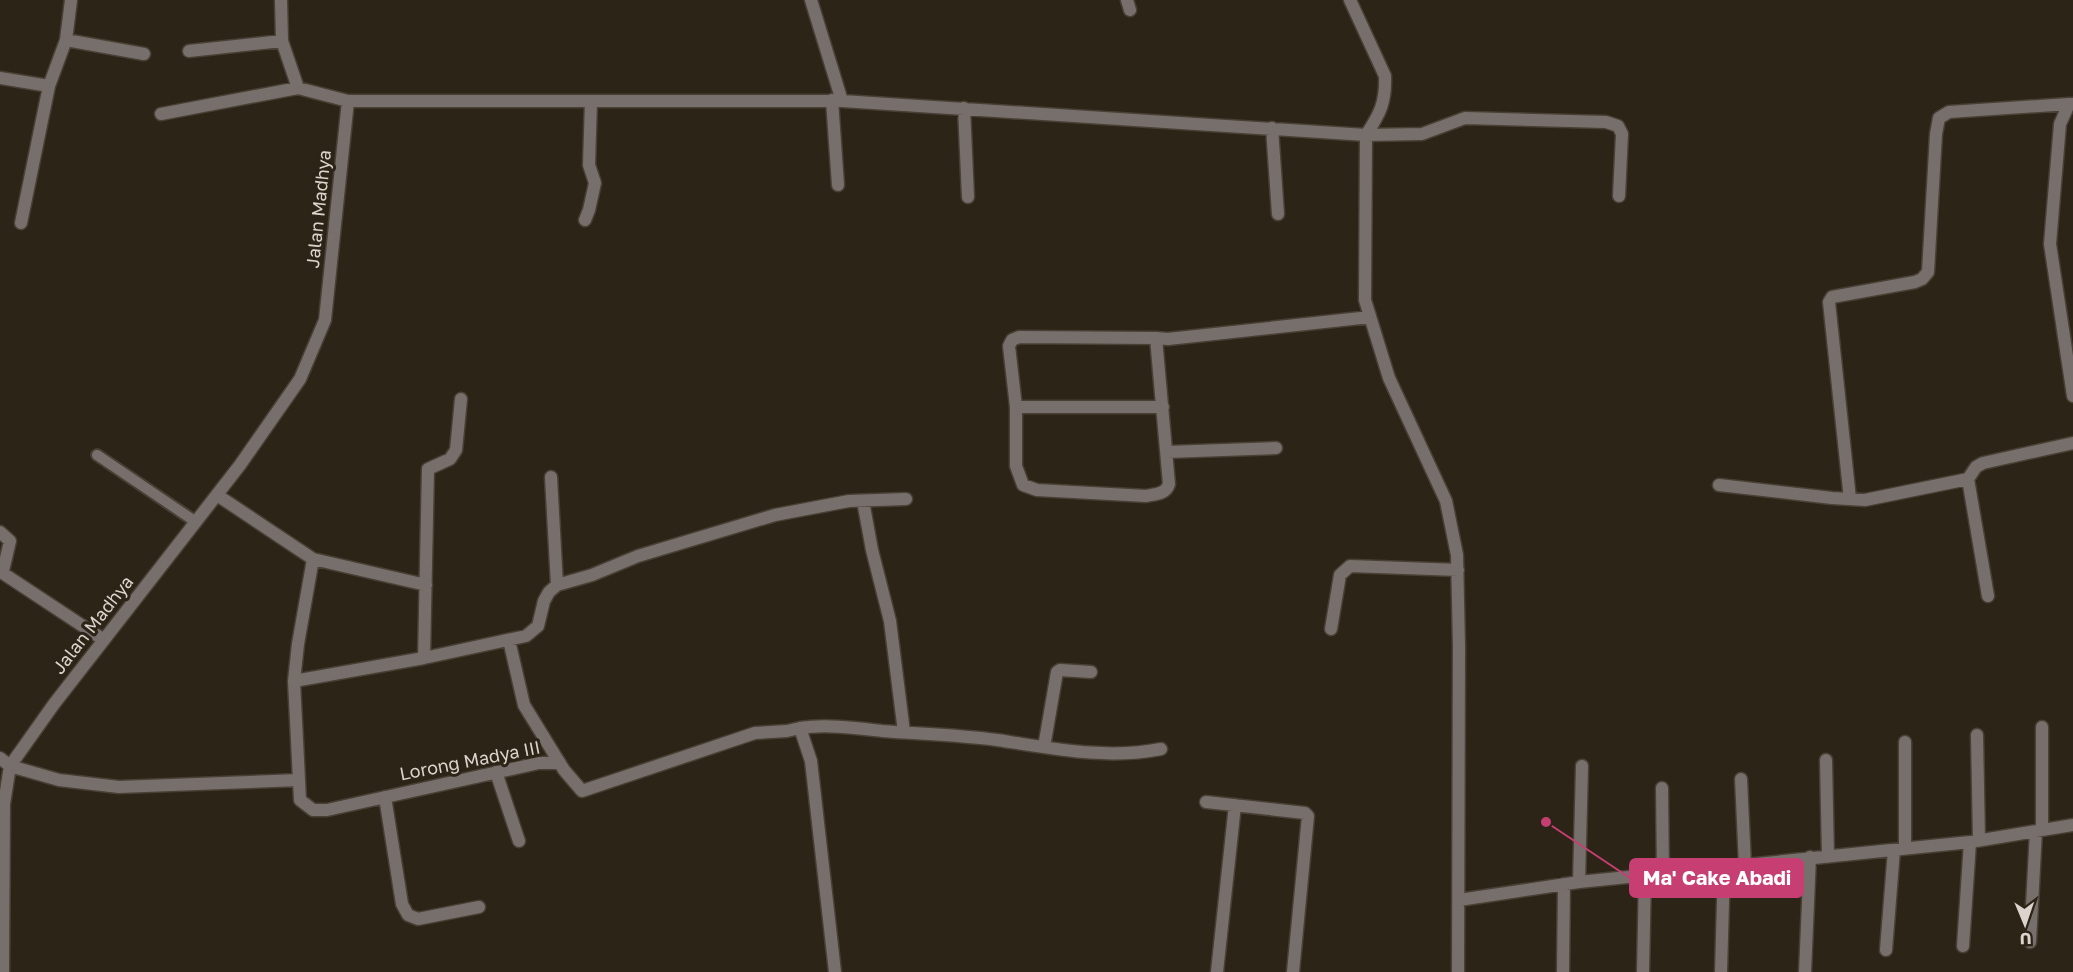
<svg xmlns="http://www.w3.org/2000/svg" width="2073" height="972" font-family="'Golos Text',sans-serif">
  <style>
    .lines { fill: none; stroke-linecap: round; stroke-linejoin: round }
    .service-casing { stroke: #484034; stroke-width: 14 }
    .minor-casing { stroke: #484034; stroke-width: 15 }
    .service { stroke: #776f6b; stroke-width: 10 }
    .minor { stroke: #776f6b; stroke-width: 12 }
    .labels { text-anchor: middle; stroke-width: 6; stroke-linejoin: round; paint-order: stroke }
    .street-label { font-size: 18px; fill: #dad4cc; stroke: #2c2417 }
    .leader { fill: none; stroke: #c73e72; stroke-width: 2 }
    .callout-dot { fill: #c73e72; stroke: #2c2417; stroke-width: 2 }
    .callout { fill: #c73e72; stroke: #c73e72; stroke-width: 2 }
    .callout-label { font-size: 20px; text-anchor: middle; font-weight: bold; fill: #fff }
  </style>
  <rect width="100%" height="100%" fill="#2c2417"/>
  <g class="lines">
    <g class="service-casing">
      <path id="service" d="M97,455l99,67"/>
    </g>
    <g class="minor-casing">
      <path id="minor" d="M71,0l-5,40 78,14
        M281,0l1,41 16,47 50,13h494l524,34 -1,165 24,78 57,123 11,54 2,91 -1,326
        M811,0l31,101
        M1127,0l3,10
        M1350,0l35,76c1,26 -5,38 -19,59
        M189,51l93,-10
        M0,78l49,8
        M832,100l6,85
        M2073,104h-4l-9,20 -10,120 23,152
        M964,108l4,89
        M161,114l137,-26
        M1272,128l6,86
        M1366,135l56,-1 43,-16 141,4 12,4 4,8 -3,62
        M585,220l4,-10 6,-27 -6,-18 2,-64
        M21,223l28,-137 17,-46
        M1156,338l13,146c-3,10 -13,10 -23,12l-109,-6 -14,-5 -7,-19v-59l-7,-61 3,-6 7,-3 137,1 12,1 202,-22
        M1016,407h147
        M1167,452l109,-4
        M551,477l6,108
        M1719,485l113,13 33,2 103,-21
        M217,495l96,64 -15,85 -4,37 5,99
        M1850,499l-21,-197 3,-5 83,-15 7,-3 6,-7 8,-138 3,-16 10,-6 120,-8
        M863,501l9,49 18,71 14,111
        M0,532l10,9 -7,30 1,3 100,66
        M313,559l113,26
        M1988,596l-20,-117 8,-12 7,-4 90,-20
        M1331,629l9,-54 10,-9 108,4
        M509,640l15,65 40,65 18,21 173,-58 32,-2 13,-3 11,33 24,211
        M424,658l4,-189 22,-10 6,-9 5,-51
        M294,681l130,-23 102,-22 12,-10 6,-25 5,-9 8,-7 35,-10 46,-19 137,-41 74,-14 57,-2
        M800,728c26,-4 56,0 82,3 38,3 77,4 115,9 54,8 109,20 164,9
        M1977,735l2,105
        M1905,742v106
        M1044,747l13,-75 3,-2 31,2
        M0,758l10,8 49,14 60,7 180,-7 1,20 13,10h14l212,-47h21
        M1826,760l2,96
        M496,772l23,69
        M1741,779l4,86
        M1662,788l1,87
        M385,797l17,107 6,11 10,4 61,-12
        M1206,802l99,11 3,3 -15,156
        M2042,830v-103
        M1579,882l3,-116
        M1459,900l120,-18 391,-40 103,-17
        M2030,942l6,-111
        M1963,946l7,-104
        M1886,950l8,-100
        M3,972l1,-168 6,-38 44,-62 186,-239 60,-86 25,-59 23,-219
        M1217,972l18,-167
        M1563,972l1,-88
        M1643,972l2,-96
        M1721,972l3,-105
        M1805,972l5,-115"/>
    </g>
    <use href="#service" class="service"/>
    <use href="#minor" class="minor"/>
  </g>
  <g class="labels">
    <g class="street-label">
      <text transform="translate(319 209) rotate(-84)" y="6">Jalan Madhya</text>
      <text transform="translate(93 625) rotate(-52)" y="6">Jalan Madhya</text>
      <text transform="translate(470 761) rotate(-11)" y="6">Lorong Madya III</text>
    </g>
  </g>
  <path class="leader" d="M1546 822L1630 878"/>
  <circle class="callout-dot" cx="1546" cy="822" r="6"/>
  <rect class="callout" x="1630" y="859" width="173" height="38" rx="6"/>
  <g class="callout-label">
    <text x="1717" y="885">Ma' Cake Abadi</text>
  </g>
  <g transform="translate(2025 924) rotate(178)" stroke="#2c2417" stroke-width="4.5" paint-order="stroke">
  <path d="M0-4.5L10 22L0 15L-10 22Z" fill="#dad4cc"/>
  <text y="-9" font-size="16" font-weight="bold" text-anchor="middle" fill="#dad4cc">U</text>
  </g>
</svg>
